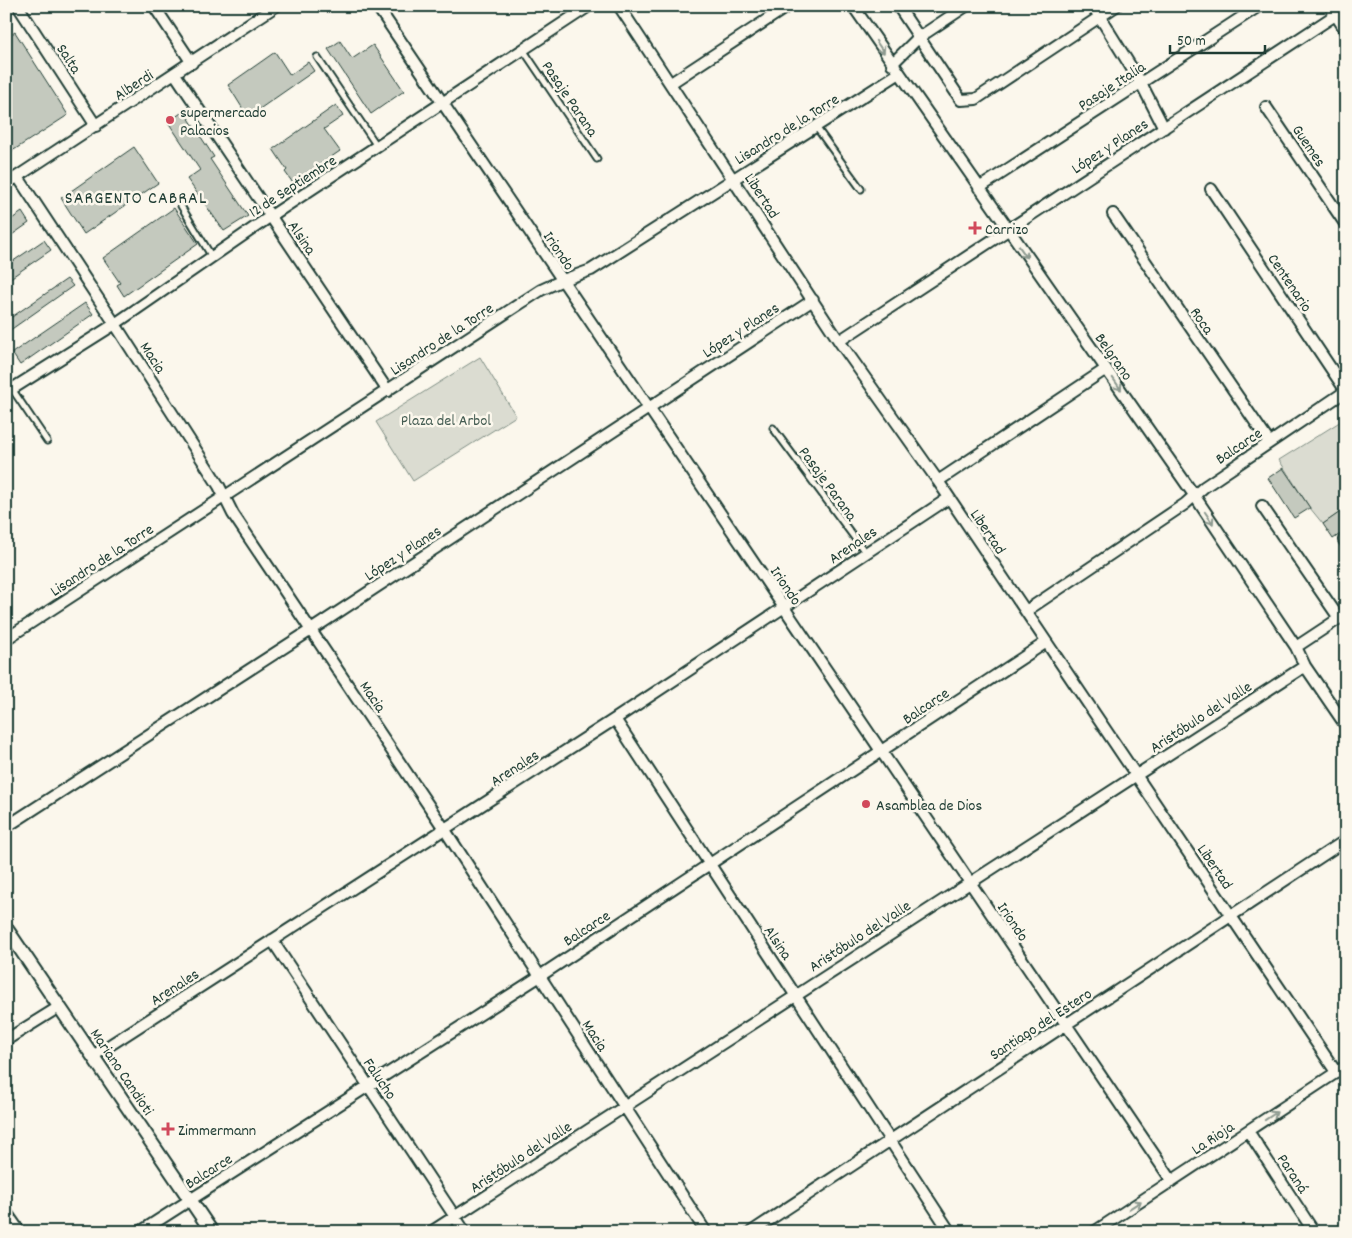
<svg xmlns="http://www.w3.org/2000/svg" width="1352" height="1238" font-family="Dekko,sans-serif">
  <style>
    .green { fill: #dbdcd1; stroke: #7d8c82 }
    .building { fill: #c4c9be; stroke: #1f3d34 }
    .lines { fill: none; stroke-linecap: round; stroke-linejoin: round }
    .service-casing { stroke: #1f3d34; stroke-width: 9 }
    .minor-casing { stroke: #1f3d34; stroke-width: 14 }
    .tertiary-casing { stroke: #1f3d34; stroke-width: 16 }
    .service { stroke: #fbf7ec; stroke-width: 5 }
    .minor { stroke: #fbf7ec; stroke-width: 10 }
    .tertiary { stroke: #fbf7ec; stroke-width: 12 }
    .oneway { stroke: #8d9a90 }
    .poi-dot { fill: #d1495b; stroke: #fbf7ec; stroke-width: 2 }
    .labels { text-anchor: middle; stroke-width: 5; stroke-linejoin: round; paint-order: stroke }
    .street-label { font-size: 16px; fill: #1f3d34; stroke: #fbf7ec }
    .poi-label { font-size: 16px; fill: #1f3d34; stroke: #fbf7ec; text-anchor: start }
    .park-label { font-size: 16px; fill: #455d53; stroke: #fbf7ec }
    .neighbourhood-label { font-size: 18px; letter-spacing: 1px; fill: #1f3d34; stroke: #fbf7ec }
  </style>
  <rect width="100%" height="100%" fill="#fbf7ec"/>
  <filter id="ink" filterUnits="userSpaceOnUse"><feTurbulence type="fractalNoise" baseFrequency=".02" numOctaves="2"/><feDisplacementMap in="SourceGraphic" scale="10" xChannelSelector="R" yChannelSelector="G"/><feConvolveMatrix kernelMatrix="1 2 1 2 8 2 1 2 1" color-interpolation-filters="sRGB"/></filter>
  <g filter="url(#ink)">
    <path class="green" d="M480,357l36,59 -103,65 -37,-59z
      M1346,418v90l-23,16 -13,-16 -31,-48z"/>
    <path class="building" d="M15,32l53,83 -62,40v-117z
      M340,41l12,18 21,-14 31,46 -33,23 -43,-65z
      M275,52l15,23 18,-13 6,9 -66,46 -20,-32z
      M336,105l7,11 -19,13 16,22 -47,32 -8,-11 2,-2 -14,-21z
      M184,111l30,46 -4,2 38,57 -24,15 -37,-52 13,-9 -32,-48z
      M134,147l24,36 -74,51 -23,-36z
      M174,208l24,36 -74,52 -7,-11 3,-2 -17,-25z
      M22,212l7,11 -23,16v-16z
      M44,240l7,10 -45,31v-15z
      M67,279l6,7 -67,47v-12z
      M85,303l8,11 -73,51 -8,-12z
      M1283,468l27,40 -16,10 -26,-40z
      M1346,508v22l-13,9 -10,-15z"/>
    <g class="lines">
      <g class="service-casing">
        <path id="service" d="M524,51l73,108
          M317,57l60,89
          M816,127l45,62
          M181,206l31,51
          M6,380l41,61
          M773,428l92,124"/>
      </g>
      <g class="minor-casing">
        <path id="minor" d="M18,6l78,120
          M154,6l38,57
          M377,6l795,1175
          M619,6l220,335 99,140 398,591
          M853,6l341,489 102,152 9,19 41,60
          M898,6l63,94 15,-1 140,-93
          M1093,6l48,77 23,45
          M1330,6l16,25
          M892,64l26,-26 48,-32
          M175,74l213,317
          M671,83l117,-77
          M1266,107l80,118
          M18,177l97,147 104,162 14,28 212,316 261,402
          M6,184l270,-178
          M979,188l280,-182
          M1211,189l135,202
          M1113,214l156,228
          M839,341l507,-333
          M12,389l103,-65 156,-108 318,-210
          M938,481l168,-112
          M1262,506l77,112
          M1344,540l2,3
          M1026,611l159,-107 19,-17 142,-96
          M6,639l535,-349 22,-10 28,-10 307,-196
          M1296,647l50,-33
          M615,719l335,513
          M6,827l305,-197 502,-330
          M272,940l193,292
          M6,1040l53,-33
          M93,1056l522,-337 334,-221
          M1248,1131l66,101
          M6,1212l14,20
          M140,1232l400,-256 505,-333
          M431,1232l874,-566
          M751,1232l595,-392
          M1094,1232l252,-166"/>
      </g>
      <g class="tertiary-casing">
        <path id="tertiary" d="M6,928l206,304"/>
      </g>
      <use href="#service" class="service"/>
      <use href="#minor" class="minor"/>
      <use href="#tertiary" class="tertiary"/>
    </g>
    <defs><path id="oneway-shaft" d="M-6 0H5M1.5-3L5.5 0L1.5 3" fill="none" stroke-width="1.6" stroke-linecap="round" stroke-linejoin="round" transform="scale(1.25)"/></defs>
    <g class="oneway">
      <use href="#oneway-shaft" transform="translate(880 47) rotate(56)"/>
      <use href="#oneway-shaft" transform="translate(1023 252) rotate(55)"/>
      <use href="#oneway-shaft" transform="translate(1117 384) rotate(55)"/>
      <use href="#oneway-shaft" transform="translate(1209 518) rotate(56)"/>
      <use href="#oneway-shaft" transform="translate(1271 1116) rotate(-34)"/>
      <use href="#oneway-shaft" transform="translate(1135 1205) rotate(-33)"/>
    </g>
  </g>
  <g class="poi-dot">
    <circle cx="170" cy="120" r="5"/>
    <path d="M972.5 220.5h5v5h5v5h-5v5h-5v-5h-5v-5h5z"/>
    <circle cx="866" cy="804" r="5"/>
    <path d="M165.5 1121.5h5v5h5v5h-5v5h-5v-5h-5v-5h5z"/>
  </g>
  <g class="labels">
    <g class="street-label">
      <text transform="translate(70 58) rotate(57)" y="6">Salta</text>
      <text transform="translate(133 84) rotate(-33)" y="6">Alberdi</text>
      <text transform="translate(1111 85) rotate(-33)" y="6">Pasaje Italia</text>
      <text transform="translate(571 98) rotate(56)" y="6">Pasaje Parana</text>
      <text transform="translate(786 128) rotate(-32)" y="6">Lisandro de la Torre</text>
      <text transform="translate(1109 145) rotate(-33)" y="6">López y Planes</text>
      <text transform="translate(1310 145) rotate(56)" y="6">Guemes</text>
      <text transform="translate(292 185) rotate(-33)" y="6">12 de Septiembre</text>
      <text transform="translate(763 195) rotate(57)" y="6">Libertad</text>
      <text transform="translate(303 237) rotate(56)" y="6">Alsina</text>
      <text transform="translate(560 250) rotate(56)" y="6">Iriondo</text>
      <text transform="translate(1291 282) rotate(56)" y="6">Centenario</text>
      <text transform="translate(1203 320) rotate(56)" y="6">Roca</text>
      <text transform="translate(740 329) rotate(-33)" y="6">López y Planes</text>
      <text transform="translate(441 338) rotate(-33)" y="6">Lisandro de la Torre</text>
      <text transform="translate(1115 356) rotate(55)" y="6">Belgrano</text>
      <text transform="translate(154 357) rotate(57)" y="6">Macia</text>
      <text transform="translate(1238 445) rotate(-34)" y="6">Balcarce</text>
      <text transform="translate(829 483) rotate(54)" y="6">Pasaje Parana</text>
      <text transform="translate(989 531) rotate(56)" y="6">Libertad</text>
      <text transform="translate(852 544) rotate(-34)" y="6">Arenales</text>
      <text transform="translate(402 552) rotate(-33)" y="6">López y Planes</text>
      <text transform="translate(101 559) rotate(-33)" y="6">Lisandro de la Torre</text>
      <text transform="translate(787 585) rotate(56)" y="6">Iriondo</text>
      <text transform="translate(374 696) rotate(56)" y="6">Macia</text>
      <text transform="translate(925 705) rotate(-34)" y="6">Balcarce</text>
      <text transform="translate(1200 716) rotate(-33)" y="6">Aristóbulo del Valle</text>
      <text transform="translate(514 767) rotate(-33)" y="6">Arenales</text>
      <text transform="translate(1216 866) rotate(56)" y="6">Libertad</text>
      <text transform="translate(1014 921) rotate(56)" y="6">Iriondo</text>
      <text transform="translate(586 927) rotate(-33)" y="6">Balcarce</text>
      <text transform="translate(859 935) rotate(-33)" y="6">Aristóbulo del Valle</text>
      <text transform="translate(779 942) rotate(56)" y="6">Alsina</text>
      <text transform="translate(174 986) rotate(-33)" y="6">Arenales</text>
      <text transform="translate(1040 1023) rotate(-33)" y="6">Santiago del Estero</text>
      <text transform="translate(596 1035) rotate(57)" y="6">Macia</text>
      <text transform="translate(123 1071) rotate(56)" y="6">Mariano Candioti</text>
      <text transform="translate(381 1078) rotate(56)" y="6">Falucho</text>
      <text transform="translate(1212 1137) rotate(-33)" y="6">La Rioja</text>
      <text transform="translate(520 1156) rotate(-33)" y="6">Aristóbulo del Valle</text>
      <text transform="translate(208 1170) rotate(-32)" y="6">Balcarce</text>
      <text transform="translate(1294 1173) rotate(57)" y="6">Paraná</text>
    </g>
    <g class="poi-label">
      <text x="180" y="117">supermercado<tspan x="180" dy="18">Palacios</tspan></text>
      <text x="985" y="234">Carrizo</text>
      <text x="876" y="810">Asamblea de Dios</text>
      <text x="178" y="1135">Zimmermann</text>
    </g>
    <g class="park-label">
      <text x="446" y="425">Plaza del Arbol</text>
    </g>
    <g class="neighbourhood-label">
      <text x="136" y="203">SARGENTO CABRAL</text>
    </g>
  </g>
  <rect width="1352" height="1238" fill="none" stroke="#fbf7ec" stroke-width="25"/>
  <rect x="12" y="12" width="1327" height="1213" fill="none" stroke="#1f3d34" stroke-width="2" filter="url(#ink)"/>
  <path d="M1170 45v8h95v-8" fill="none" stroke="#1f3d34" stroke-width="2.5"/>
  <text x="1177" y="45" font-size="15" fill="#1f3d34" stroke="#fbf7ec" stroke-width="4" paint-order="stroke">50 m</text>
</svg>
